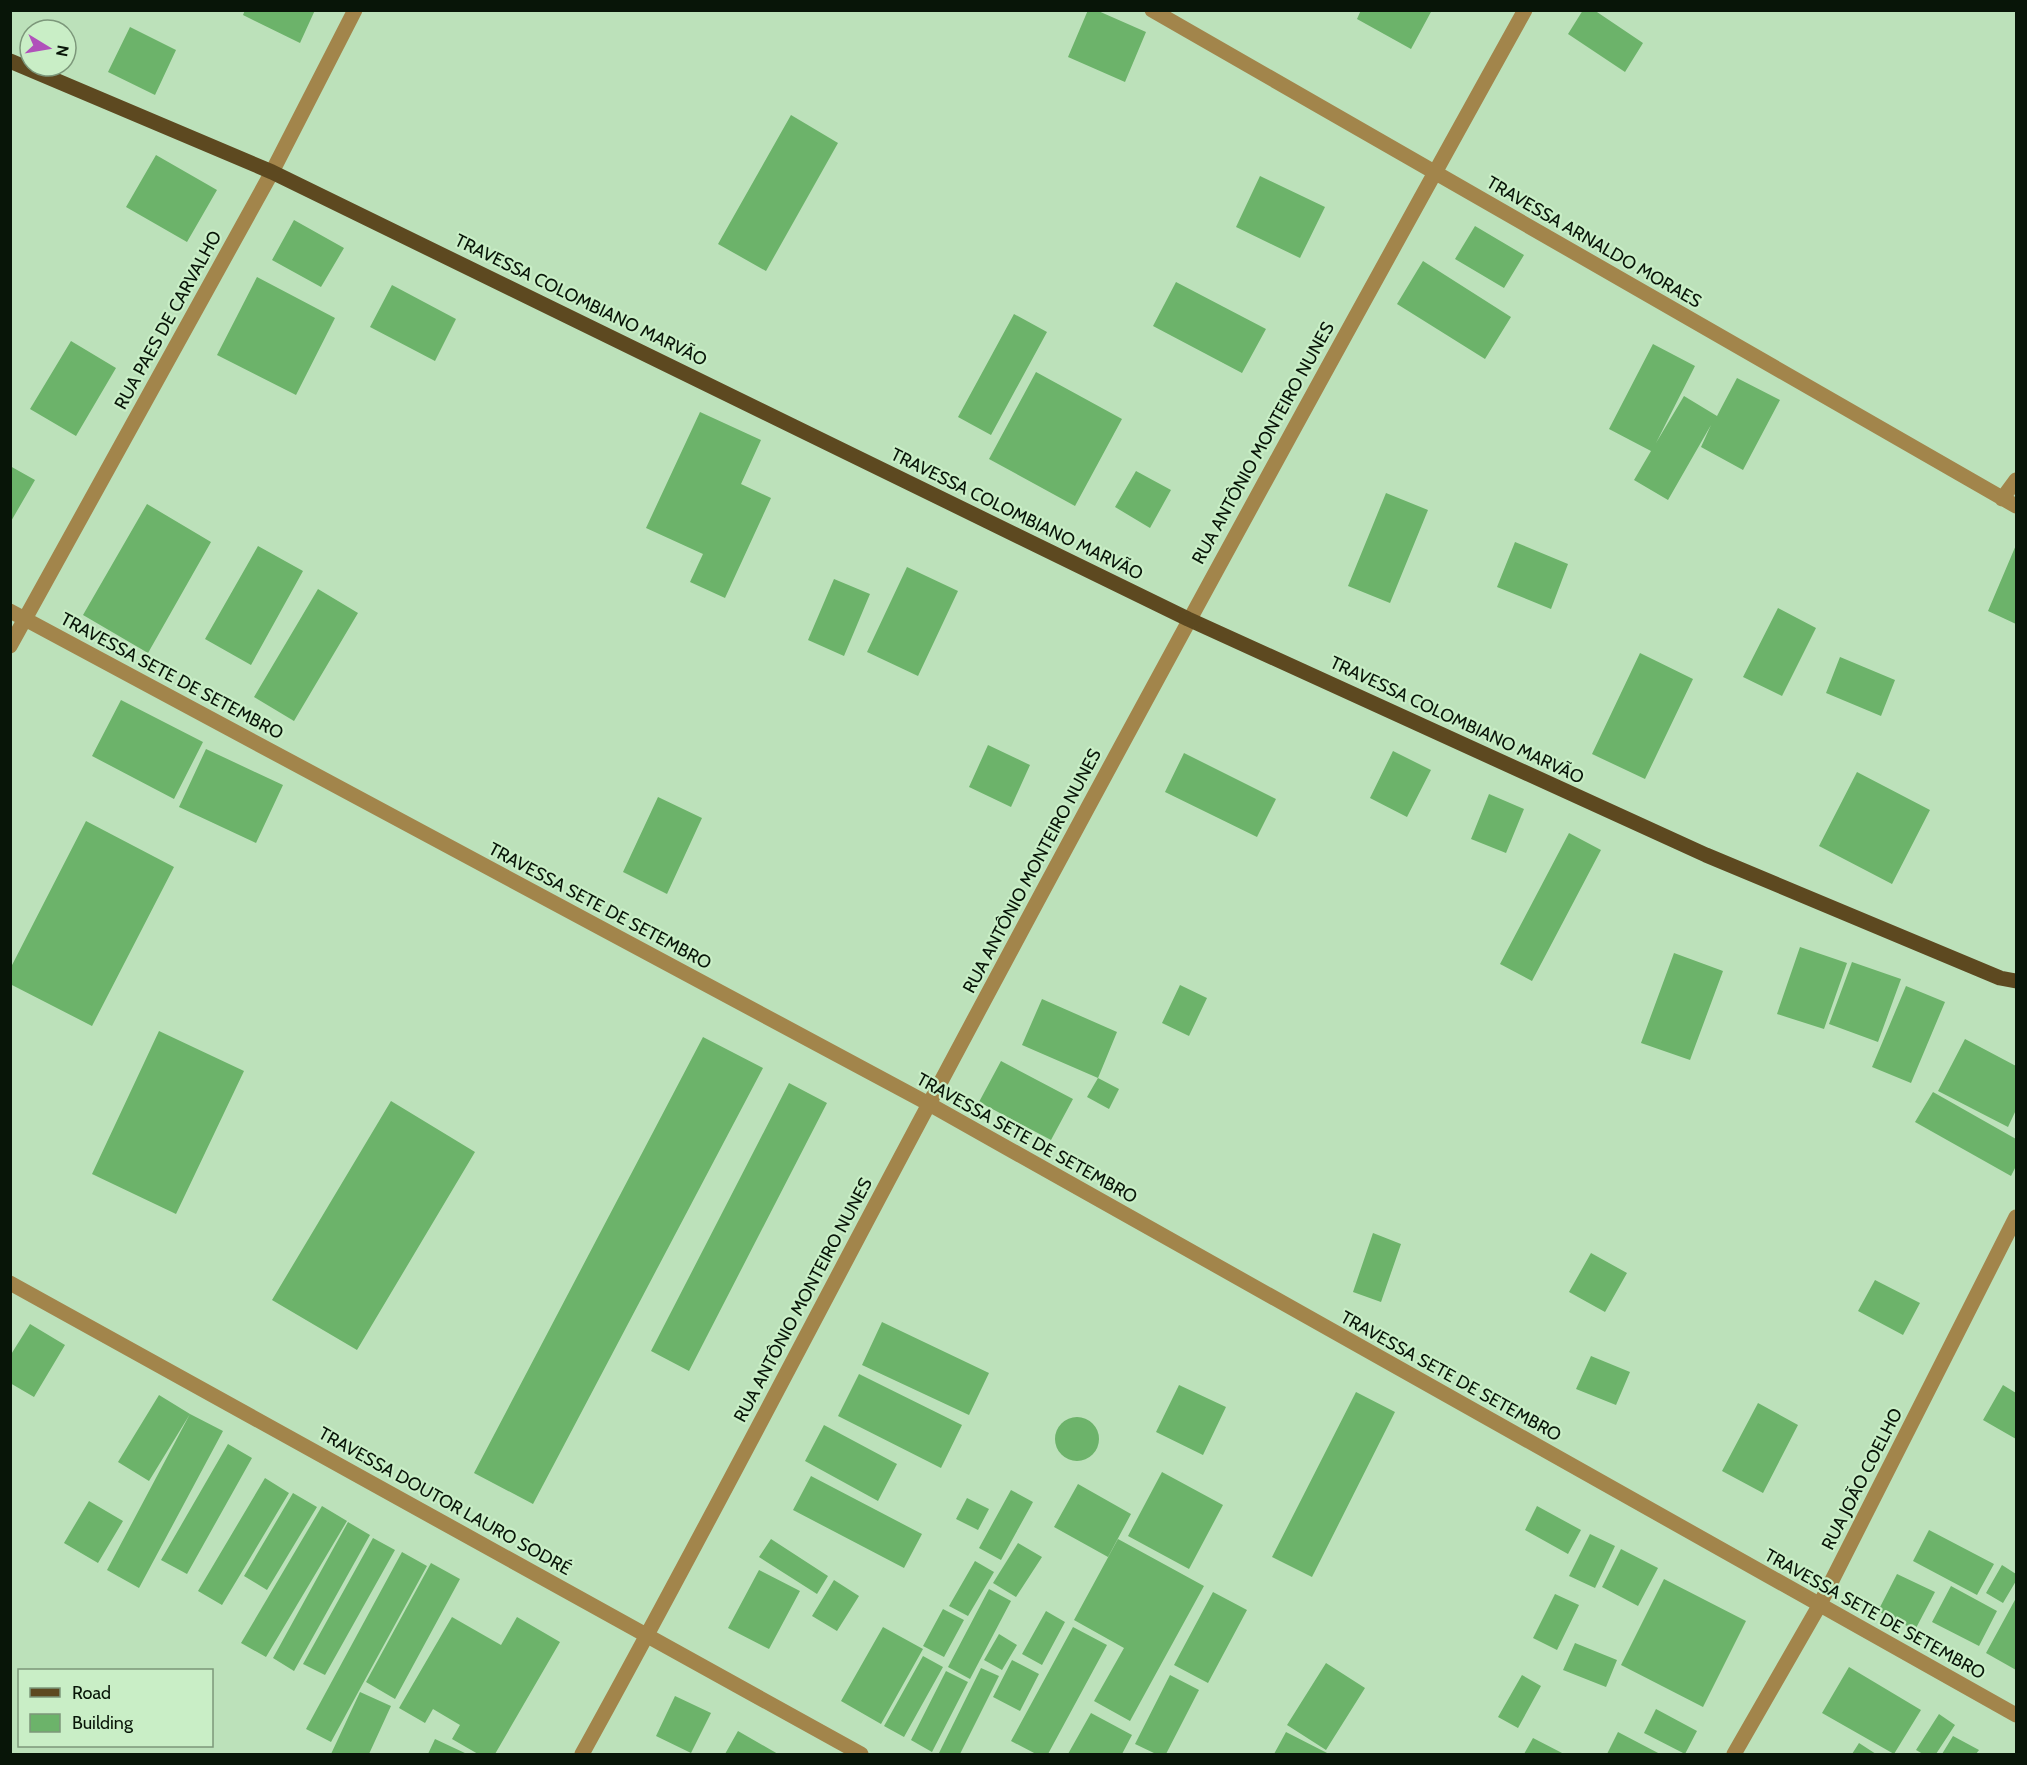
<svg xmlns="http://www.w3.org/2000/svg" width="2027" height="1765" font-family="Cabin,sans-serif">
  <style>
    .building { fill: #6cb36a }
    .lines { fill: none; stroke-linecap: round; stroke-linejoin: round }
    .minor { stroke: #a2854b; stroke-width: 15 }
    .major { stroke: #5d4920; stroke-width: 15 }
    .labels { text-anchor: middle; stroke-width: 4.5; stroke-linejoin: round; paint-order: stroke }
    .street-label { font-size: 18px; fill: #081508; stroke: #c9eec6 }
  </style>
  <rect width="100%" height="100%" fill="#bce1ba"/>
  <path class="building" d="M245,10h70l-15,33 -57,-28z
    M1088,10h8l50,22 -21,50 -57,-25z
    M1361,10h71l-21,39 -54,-30z
    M1583,10h11l49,33 -18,29 -57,-38z
    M130,27l46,23 -21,45 -47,-23z
    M791,115l47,28 -72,128 -48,-27z
    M156,155l61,35 -30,52 -61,-35z
    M1260,176l65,31 -25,51 -64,-31z
    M294,220l50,28 -23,39 -49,-27z
    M1475,226l49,29 -20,33 -49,-29z
    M1423,261l88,56 -26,42 -88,-55z
    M257,277l78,41 -39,77 -79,-40z
    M1176,282l90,47 -24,44 -89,-47z
    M392,285l64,34 -21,42 -65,-34z
    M1014,314l33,18 -56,103 -33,-18z
    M71,341l45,27 -40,68 -46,-27z
    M1653,344l42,22 -39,77 28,-47 33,20 20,-38 43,22 -37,70 -42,-23 10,-22 -43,75 -34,-20 17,-29 -42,-22z
    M1036,372l86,47 -47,87 -86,-47z
    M700,412l61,28 -20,44 30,14 -46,100 -35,-16 13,-28 -57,-26z
    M10,466l25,14 -25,43z
    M1136,471l35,19 -21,38 -35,-21z
    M1386,493l42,17 -38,93 -42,-17z
    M147,504l64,38 -63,111 -65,-38z
    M1515,542l53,22 -17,45 -54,-22z
    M2016,545v79l-28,-13z
    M258,546l45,25 -52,94 -46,-26z
    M907,567l51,24 -40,85 -51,-24z
    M834,579l36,15 -26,62 -36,-16z
    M318,589l40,24 -64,108 -40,-24z
    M1778,608l38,20 -34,68 -39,-19z
    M1640,653l53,26 -48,100 -53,-25z
    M1840,657l55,23 -14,36 -55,-23z
    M121,700l82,42 -29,57 -82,-43z
    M988,745l42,20 -19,42 -42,-20z
    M206,749l77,36 -27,58 -77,-36z
    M1393,751l38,19 -24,47 -37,-19z
    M1184,753l92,46 -19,38 -92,-45z
    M1857,772l73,38 -38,74 -73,-38z
    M1489,794l35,15 -18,44 -35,-14z
    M658,797l44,21 -35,76 -44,-22z
    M86,821l88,46 -82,159 -82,-42v-15z
    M1569,833l32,17 -69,131 -32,-17z
    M1800,947l47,16 -23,66 -47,-15z
    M1674,953l49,18 -33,89 -49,-17z
    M1852,962l49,17 -23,63 -49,-18z
    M1180,985l27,13 -18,38 -27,-13z
    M1906,986l39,16 -34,81 -39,-16z
    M1042,999l75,33 -19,46 21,11 -10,20 -22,-12 11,-19 -76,-33z
    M159,1031l85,40 -68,143 -84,-40z
    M703,1037l60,31 -230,436 -59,-31z
    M1965,1039l51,27v44l-8,17 -70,-36z
    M1001,1061l72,38 -22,41 -72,-38z
    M789,1083l38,20 -138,268 -38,-20z
    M1933,1092l83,47v27l-5,10 -96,-54z
    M391,1101l84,51 -118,198 -85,-50z
    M1373,1233l28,11 -20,58 -28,-10z
    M1591,1253l36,20 -22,39 -36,-20z
    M1875,1280l45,23 -17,32 -45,-24z
    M882,1322l107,51 -20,42 -107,-50z
    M30,1324l35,21 -31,52 -24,-14v-27z
    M1591,1356l39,16 -14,33 -40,-16z
    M859,1374l103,51 -21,43 -103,-52z
    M1179,1385l47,22 -23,48 -47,-23z
    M2003,1385l13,8v46l-33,-19z
    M1356,1392l39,20 -83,165 -40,-20z
    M159,1395l31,19 -41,67 -31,-19z
    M1758,1403l40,22 -35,68 -41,-22z
    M190,1414l33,17 -84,157 -32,-18z
    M1055 1439a22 22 0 1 1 44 0a22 22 0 1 1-44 0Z
    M824,1425l73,39 -19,37 -73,-40z
    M228,1444l24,14 -65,116 -26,-14z
    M1162,1472l61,33 -34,64 -61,-33z
    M811,1476l111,58 -18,34 -111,-58z
    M265,1478l24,15 -67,112 -24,-14z
    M1078,1484l53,30 -23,43 -54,-30z
    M1011,1490l22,12 -32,58 -22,-12z
    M293,1493l24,14 -50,83 -23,-14z
    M967,1498l22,11 -11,21 -22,-11z
    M89,1501l34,20 -25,42 -34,-20z
    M322,1506l25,15 -81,136 -25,-14z
    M1537,1506l44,24 -13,24 -43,-24z
    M348,1522l22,13 -76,136 -21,-13z
    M1929,1530l65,34 -17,31 -64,-34z
    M1590,1534l25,12 -20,42 -26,-12z
    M373,1538l22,12 -70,125 -22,-11z
    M771,1539l57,37 -11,18 -58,-37z
    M1118,1539l86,47 -74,135 -36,-20 30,-53 -50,-28z
    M1018,1543l24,14 -26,40 -23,-14z
    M1621,1549l37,19 -20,38 -36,-19z
    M402,1552l25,14 -96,176 -25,-13z
    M975,1561l19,11 -26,44 -19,-10z
    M431,1563l29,16 -65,120 -29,-17z
    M2002,1565l14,9v7l-13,22 -17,-10z
    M759,1570l41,21 -31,58 -41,-21z
    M1897,1574l38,18 -20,38 -37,-19z
    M1664,1579l82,42 -43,86 -82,-42z
    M834,1580l25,16 -22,35 -25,-15z
    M1951,1586l46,25 -18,35 -47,-24z
    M989,1589l22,12 -41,78 -22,-12z
    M1213,1592l34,18 -39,73 -34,-18z
    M1555,1594l24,11 -22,45 -24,-12z
    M2016,1598v72l-30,-17z
    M943,1609l21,11 -20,37 -21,-11z
    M1046,1611l19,11 -23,43 -20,-11z
    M452,1617l49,28 16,-28 43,25 -65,112h-17l-26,-15 8,-14 -27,-16 -8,14 -26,-15z
    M883,1627l40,22 -42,75 -40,-23z
    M1073,1627l34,18 -59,109h-12l-25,-13z
    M999,1634l18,11 -15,25 -18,-10z
    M1575,1643l42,17 -11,27 -43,-17z
    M923,1656l20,11 -39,70 -20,-11z
    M1012,1660l27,14 -19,37 -27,-14z
    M1326,1663l39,25 -39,62 -39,-25z
    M1849,1667l72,43 -27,44 -72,-41z
    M981,1668l18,8 -39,78h-17l-4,-1z
    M946,1671l22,11 -36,70 -21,-12z
    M1170,1675l29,15 -33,64h-10l-21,-10z
    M1522,1675l19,11 -23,42 -20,-11z
    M360,1692l31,14 -22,48h-38z
    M675,1696l36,17 -20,40 -35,-17z
    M1656,1709l41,22 -12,23 -41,-21z
    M1091,1713l41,22 -10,19h-54z
    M1939,1714l16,11 -19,29h-13l-7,-4z
    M738,1731l40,23h-53z
    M1286,1732l43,22h-55z
    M1618,1732l42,22h-53z
    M1953,1736l26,14 -3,4h-34z
    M1533,1738l31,16h-40z
    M435,1739l32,15h-39z
    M1859,1743l17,11h-24z"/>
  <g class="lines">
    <path class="minor" d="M1152,10l864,496
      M2002,499l14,-19
      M10,611l919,493 1087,611
      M10,646l262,-474 83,-162
      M10,1283l851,471
      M582,1754c119,-215 231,-433 347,-650 195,-367 394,-730 596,-1094
      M1734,1754l85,-148 197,-389"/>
    <path class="major" d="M10,61l262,111 916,447 518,236 294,123 16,3"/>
  </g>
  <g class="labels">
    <g class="street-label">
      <text transform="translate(1594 242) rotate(30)" y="6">TRAVESSA ARNALDO MORAES</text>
      <text transform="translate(581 300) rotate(26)" y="6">TRAVESSA COLOMBIANO MARVÃO</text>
      <text transform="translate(168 320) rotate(-61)" y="6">RUA PAES DE CARVALHO</text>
      <text transform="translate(1263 443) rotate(-61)" y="6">RUA ANTÔNIO MONTEIRO NUNES</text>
      <text transform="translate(1017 514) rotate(26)" y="6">TRAVESSA COLOMBIANO MARVÃO</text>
      <text transform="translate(172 676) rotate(28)" y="6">TRAVESSA SETE DE SETEMBRO</text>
      <text transform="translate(1457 720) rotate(25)" y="6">TRAVESSA COLOMBIANO MARVÃO</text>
      <text transform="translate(1032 871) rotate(-62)" y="6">RUA ANTÔNIO MONTEIRO NUNES</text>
      <text transform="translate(600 906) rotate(28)" y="6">TRAVESSA SETE DE SETEMBRO</text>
      <text transform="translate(1027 1138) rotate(29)" y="6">TRAVESSA SETE DE SETEMBRO</text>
      <text transform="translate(803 1300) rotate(-62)" y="6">RUA ANTÔNIO MONTEIRO NUNES</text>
      <text transform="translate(1451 1376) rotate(29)" y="6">TRAVESSA SETE DE SETEMBRO</text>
      <text transform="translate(1862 1479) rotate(-63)" y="6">RUA JOÃO COELHO</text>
      <text transform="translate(445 1501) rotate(29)" y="6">TRAVESSA DOUTOR LAURO SODRÉ</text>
      <text transform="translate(1875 1614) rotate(29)" y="6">TRAVESSA SETE DE SETEMBRO</text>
    </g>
  </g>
  <rect width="2027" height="1765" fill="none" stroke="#081508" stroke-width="24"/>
  <rect x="18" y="1669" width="195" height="78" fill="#c9eec6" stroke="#7c977a" stroke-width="1.5"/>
  <rect x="30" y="1688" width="30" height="9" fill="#5d4920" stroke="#7c977a" stroke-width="1.5"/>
  <text x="72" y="1699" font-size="18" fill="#081508">Road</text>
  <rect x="30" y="1714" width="30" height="18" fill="#6cb36a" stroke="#7c977a" stroke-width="1.5"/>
  <text x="72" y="1729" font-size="18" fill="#081508">Building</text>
  <g transform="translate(48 48) rotate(101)"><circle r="28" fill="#c9eec6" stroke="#7c977a" stroke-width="1.5"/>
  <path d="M0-4.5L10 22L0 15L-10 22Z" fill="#b051ba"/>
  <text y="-9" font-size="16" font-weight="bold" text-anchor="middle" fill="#081508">N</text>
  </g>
</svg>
